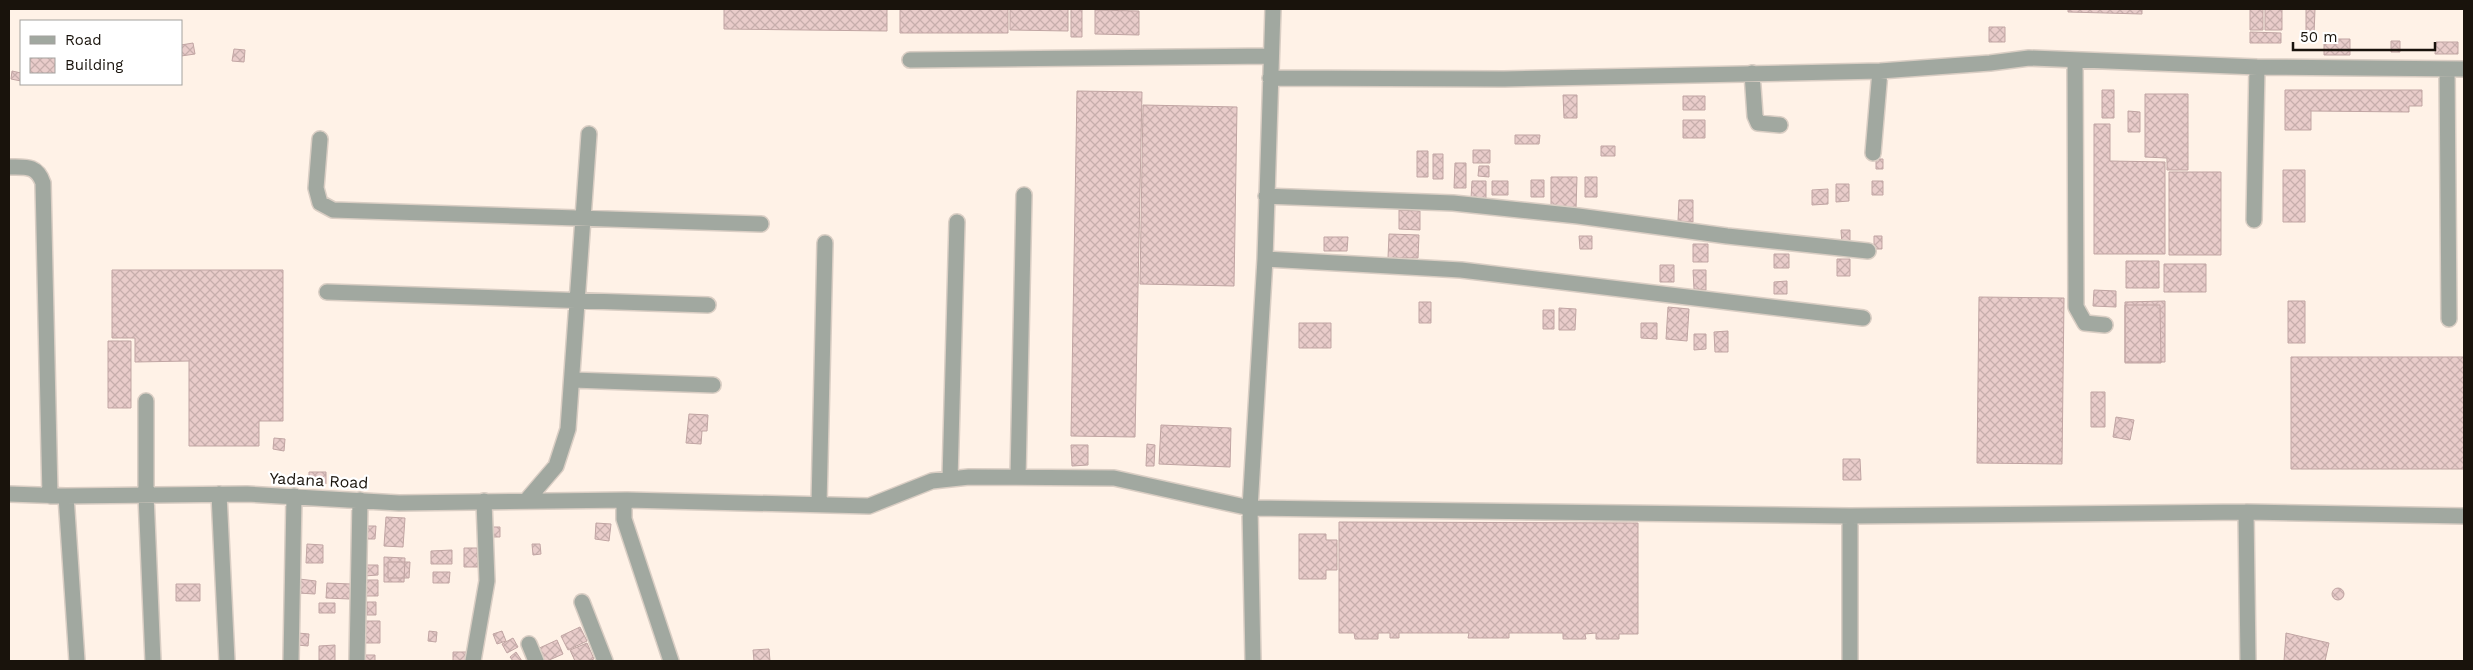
<svg xmlns="http://www.w3.org/2000/svg" width="2473" height="670" font-family="'Work Sans',sans-serif">
  <style>
    .building { fill: url(#building-cross-hatch); stroke: #c1a5a3 }
    .lines { fill: none; stroke-linecap: round; stroke-linejoin: round }
    .minor-casing { stroke: #dacec4; stroke-width: 18 }
    .minor { stroke: #a1a8a0; stroke-width: 15 }
    .labels { text-anchor: middle; stroke-width: 4.5; stroke-linejoin: round; paint-order: stroke }
    .street-label { font-size: 16px; fill: #19130c; stroke: #fff }
  </style>
  <defs>
    <pattern id="building-cross-hatch" width="8" height="8" patternUnits="userSpaceOnUse" patternTransform="scale(1.25)"><rect width="8" height="8" fill="#e9ccca"/><path d="M0 0l8 8M0 8l8-8" fill="none" stroke="#c7aeac"/></pattern>
  </defs>
  <rect width="100%" height="100%" fill="#fff2e7"/>
  <path class="building" d="M724,9h163v22l-163,-2z
    M900,9h108v24h-108z
    M1010,9h58v22l-58,-1z
    M1071,9h11v28h-11z
    M2068,9h74v5l-74,-2z
    M2250,9h13v21h-13z
    M2265,9h17v21h-17z
    M2306,9h9l-1,26h-8z
    M1095,10l44,1v24l-44,-1z
    M1989,27h16v15h-16z
    M2250,32l31,1v10h-31z
    M2324,39h26v16h-26z
    M2391,41h9v11h-9z
    M2436,42h22v12h-23z
    M193,43l2,11 -14,2v-11z
    M234,49l11,1 -1,12 -12,-1z
    M12,71l9,2v8l-10,-2z
    M2102,90h12v28h-12z
    M2285,90h137v16h-13v6l-98,-1v19h-26z
    M1077,91l65,1 -7,345 -64,-1z
    M2145,94h43v76h-21v-12l-22,-1z
    M1563,95h14v23h-13z
    M1683,96h22v14h-22z
    M1143,105l94,2 -3,179 -94,-2z
    M2128,111l12,1v20h-12z
    M1683,120h22v18h-22z
    M2094,124h16v37l55,1v92h-71z
    M1515,135h25l-1,9h-24z
    M1601,146h14v10h-14z
    M1473,150h17v13h-17z
    M1417,151h11v26h-11z
    M1433,154h10v25h-10z
    M1876,159h7v10h-7z
    M1455,163h11v25h-12z
    M1479,166h10v11l-11,-1z
    M2283,170h22v52h-22z
    M2169,172h52v83h-52z
    M1551,177h26l-1,32h-25z
    M1585,177h12v20h-12z
    M1531,180h13v17h-13z
    M1472,181h14v19l-15,-1z
    M1492,181h16v14h-16z
    M1872,181h11v14h-11z
    M1836,184h13v17l-13,1z
    M1828,189v15l-16,1v-15z
    M1679,200h14v22l-15,-1z
    M1399,210l21,1v19l-21,-1z
    M1841,230h9v15h-8z
    M1389,234l30,1 -1,23h-30z
    M1579,236h13v13h-12z
    M1874,236h8v13h-8z
    M1324,237h24l-1,14h-23z
    M1693,244h15v18h-15z
    M1774,254h15v14h-15z
    M1837,259h13v17h-13z
    M2126,261h33v27h-33z
    M2164,264h42v28h-42z
    M1660,265h14v17h-14z
    M112,270h171v151h-24v25h-70v-85l-54,1v-24h-23z
    M1693,270h13v20l-12,-1z
    M1787,281v13h-13v-12z
    M2094,290l22,1v16l-23,-1z
    M1979,297l85,1 -2,166 -85,-1z
    M2165,301v61h-40v-60z
    M2288,301h17v42h-17z
    M1419,302h12v21h-12z
    M2125,305h35l1,58h-36z
    M1668,307l21,2 -2,32 -21,-2z
    M1559,308l17,1 -1,21h-16z
    M1543,310h11v19h-11z
    M1299,323h32v25h-32z
    M1641,323h16v16l-16,-1z
    M1728,331v21h-13l-1,-20z
    M1694,334h12v15l-12,1z
    M108,341h23v67h-23z
    M2291,357h173v112h-173z
    M2091,392h14v35h-14z
    M689,414l19,1 -1,16h-5l-1,13 -15,-1z
    M2116,417l18,3 -4,20 -17,-3z
    M1161,425l70,3 -1,39 -71,-3z
    M274,438l11,1 -1,12 -11,-2z
    M1147,444l8,1 -1,21h-8z
    M1071,445h17v20l-16,1z
    M1843,459h17l1,21h-18z
    M309,472h17v12l-17,-1z
    M386,517l19,1 -2,29 -19,-1z
    M1339,522l299,1v111h-19v5h-23v-6l-11,1 1,5h-23v-6h-54v5h-41l1,-5h-70v5h-9v-5h-12v6h-23l-1,-6h-15z
    M596,523l15,1 -2,17 -14,-2z
    M367,526h9l-1,13h-8z
    M491,527h9v10h-9z
    M1299,534h27v6h11v30h-11v9h-27z
    M307,544l16,1v18h-17z
    M532,544h8l1,10 -8,1z
    M464,548h13l1,19h-14z
    M452,550v14h-21v-13z
    M384,557l21,1 -1,24h-20z
    M388,562h22l-1,16h-21z
    M363,565h15v10l-14,1z
    M433,572h17l-1,11h-16z
    M299,579l17,2 -1,13 -17,-1z
    M363,580h15v16h-15z
    M327,583l24,1 -1,15 -24,-1z
    M176,584h24v17h-24z
    M2332 594a6 6 0 1 1 12 0a6 6 0 1 1-12 0Z
    M367,602h9v13h-9z
    M319,603h16v10h-16z
    M362,621h18v22h-17z
    M580,627l7,14 -19,9 -7,-14z
    M429,631l8,1 -1,10 -8,-1z
    M502,631l4,10 -9,3 -4,-10z
    M298,633l11,1 -1,12 -11,-1z
    M2286,633l43,10 -4,18h-41z
    M513,638l5,9 -11,6 -5,-9z
    M557,640l6,14 -16,7h-7l-5,-11z
    M587,643l7,16 -6,2h-13l-5,-11z
    M335,645v16h-16v-15z
    M769,649l1,12h-16l-1,-11z
    M453,652h13v9h-13z
    M516,652l6,9h-9l-3,-4z
    M361,655h14v6h-14z"/>
  <g class="lines">
    <g class="minor-casing">
      <path id="minor" d="M910,60l361,-4
        M2075,60l1,247 9,16 20,2
        M2447,69l2,250
        M1752,73l3,43 3,7 22,2
        M1270,78l234,1 376,-8 110,-8 39,-5 228,9 207,2
        M320,139l-4,49 4,15 13,7 428,14
        M1873,153l7,-82
        M9,167c17,0 28,-2 34,16l7,313
        M1266,196l187,7 125,13 149,20 141,15
        M2254,220l3,-153
        M1265,259l196,11 402,48
        M327,292l381,13
        M573,380l140,5
        M146,401v94l7,166
        M1018,477l6,-282
        M950,479l7,-257
        M9,494l57,2 181,-2 152,9 228,-3
        M219,494l8,167
        M66,496l11,165
        M526,501l30,-35 12,-37 21,-295
        M819,504l6,-261
        M2246,512l2,149
        M582,602l23,59
        M529,644l7,17
        M291,661l3,-165
        M357,661l3,-161
        M473,661l14,-80 -3,-80
        M671,661l-47,-142v-12l3,-7 242,6 63,-25 37,-4 145,1 136,30 600,8 396,-4 218,4
        M1253,661l-3,-153 15,-249 8,-250
        M1850,661v-145"/>
    </g>
    <use href="#minor" class="minor"/>
  </g>
  <g class="labels">
    <g class="street-label">
      <text transform="translate(319 480) rotate(3)" y="6">Yadana Road</text>
    </g>
  </g>
  <rect width="2473" height="670" fill="none" stroke="#19130c" stroke-width="20"/>
  <rect x="20" y="20" width="162" height="65" fill="#ffffff" stroke="#a3a19e"/>
  <rect x="30" y="36" width="25" height="8" fill="#a1a8a0" stroke="#a3a19e"/>
  <text x="65" y="45" font-size="15" fill="#19130c">Road</text>
  <rect x="30" y="58" width="25" height="15" fill="url(#building-cross-hatch)" stroke="#a3a19e"/>
  <text x="65" y="70" font-size="15" fill="#19130c">Building</text>
  <path d="M2293 42v8h142v-8" fill="none" stroke="#19130c" stroke-width="2.5"/>
  <text x="2300" y="42" font-size="15" fill="#19130c" stroke="#ffffff" stroke-width="4" paint-order="stroke">50 m</text>
</svg>
